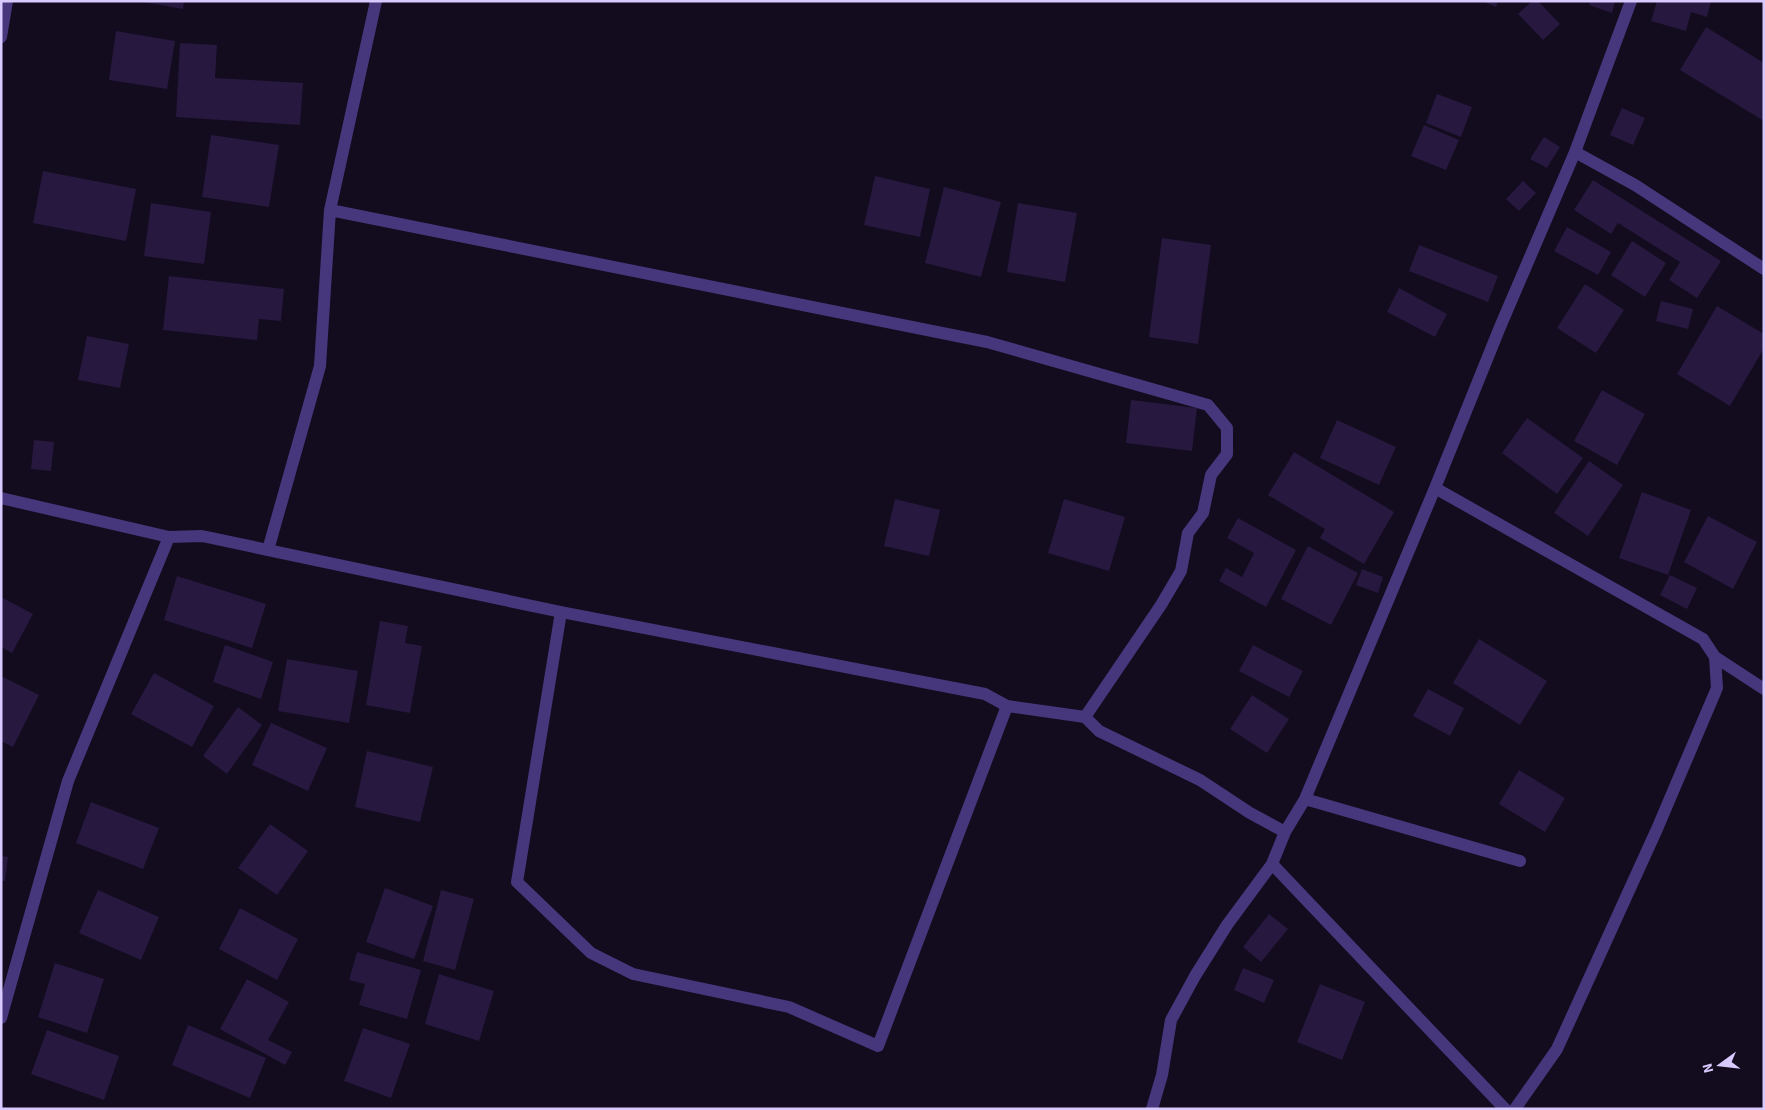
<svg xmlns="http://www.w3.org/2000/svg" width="1765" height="1110" font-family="'Source Sans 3',sans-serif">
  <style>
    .building { fill: #27183f }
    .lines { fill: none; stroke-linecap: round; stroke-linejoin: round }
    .minor { stroke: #46377d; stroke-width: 12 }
  </style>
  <rect width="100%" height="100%" fill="#120c1e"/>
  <path class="building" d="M138,1h46l-1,8z
    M1482,1h16l-2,6z
    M1532,1h6l22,23 -17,16 -25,-26z
    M1591,1h24l-3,12 -23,-8z
    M1657,1h54l-4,16 -16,-5 -5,19 -35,-10z
    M1706,27l58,36v58l-84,-51z
    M116,31l59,10 -8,48 -58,-9z
    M180,43l37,2 -2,33 88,5 -3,42 -124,-8z
    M1437,94l35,13 -11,30 -35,-14z
    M1622,108l23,10 -12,27 -23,-10z
    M1424,125l35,15 -13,30 -35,-14z
    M211,135l68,10 -10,62 -67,-10z
    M1544,137l16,10 -13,21 -17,-9z
    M43,171l93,18 -10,52 -93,-18z
    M875,176l55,13 -10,48 -56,-12z
    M1593,180l128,81 -24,37 -28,-18 11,-18 -62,-39 -7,11 -37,-24z
    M1523,181l13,12 -17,18 -13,-12z
    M944,187l57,15 -20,75 -56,-14z
    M151,203l60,9 -7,52 -60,-8z
    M1018,203l59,10 -12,69 -58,-10z
    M1567,227l44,25 -13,23 -44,-24z
    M1162,238l49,7 -13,99 -49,-7z
    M1632,241l34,22 -21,34 -34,-22z
    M1419,245l79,31 -10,26 -79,-31z
    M169,276l115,13 -3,32 -22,-2 -2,21 -94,-10z
    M1585,284l39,26 -28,43 -39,-25z
    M1399,288l48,26 -12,23 -48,-25z
    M1661,301l32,8 -5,20 -32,-8z
    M1717,306l47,28v14l-34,58 -53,-32z
    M87,336l42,8 -9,44 -42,-8z
    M1602,390l43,24 -28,51 -43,-24z
    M1131,400l66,8 -5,43 -66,-8z
    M1527,418l56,40 -26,36 -55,-41z
    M1337,420l59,27 -17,38 -59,-27z
    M34,440l20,2 -3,29 -20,-2z
    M1294,452l100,60 -30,52 -44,-26 5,-9 -57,-34z
    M1589,461l34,24 -35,51 -34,-23z
    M1642,492l49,18 -23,65 -49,-17z
    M895,499l45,11 -11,46 -45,-10z
    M1064,499l61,18 -16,54 -61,-18z
    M1708,516l49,26 -24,47 -49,-27z
    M1238,518l58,32 -30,57 -47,-26 7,-13 16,9 12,-24 -27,-15z
    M1308,546l50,27 -27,52 -50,-26z
    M1362,569l21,8 -5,16 -22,-8z
    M1670,575l27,13 -10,21 -27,-14z
    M177,576l89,28 -14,44 -88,-28z
    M1,597l32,17 -21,39 -11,-6z
    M380,621l28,5 -3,17 17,3 -12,67 -44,-8z
    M1479,639l68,42 -27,44 -67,-42z
    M225,645l48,17 -12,37 -48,-17z
    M1253,645l50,26 -14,26 -50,-26z
    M287,659l71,12 -9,52 -71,-12z
    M154,673l60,33 -22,41 -61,-33z
    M1,676l38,19 -26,52 -12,-6z
    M1428,689l36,19 -14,28 -37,-20z
    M1252,695l37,24 -22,34 -37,-24z
    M238,707l24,18 -35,49 -24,-18z
    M271,723l56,25 -19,43 -56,-26z
    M367,751l66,16 -13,55 -65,-15z
    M1519,770l46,28 -20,34 -46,-28z
    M91,802l68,26 -16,41 -67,-26z
    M270,824l38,27 -31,44 -39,-27z
    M1,856l7,1 -3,24h-4z
    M385,888l48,18 -19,53 -48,-17z
    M98,890l61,27 -18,43 -62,-27z
    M441,890l33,9 -19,71 -32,-9z
    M240,908l58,31 -21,41 -58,-31z
    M1269,914l19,15 -27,33 -18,-15z
    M357,952l64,18 -14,49 -48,-14 6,-21 -16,-4z
    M55,963l49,16 -17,54 -49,-16z
    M1243,968l31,12 -10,23 -30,-13z
    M439,974l55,17 -15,50 -54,-17z
    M247,979l42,23 -21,38 24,12 -7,13 -65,-36z
    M1320,984l45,18 -23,58 -45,-18z
    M188,1025l78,33 -16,40 -78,-33z
    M363,1028l47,16 -19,54 -47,-17z
    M47,1030l72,26 -15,44 -73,-26z"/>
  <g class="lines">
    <path class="minor" d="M1,37l6,-36
      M1575,152l60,33 129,84
      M330,210l657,132 221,63 19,23v26l-16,21 -8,38 -15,20 -7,38 -20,34 -76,112
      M1435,488l268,151 12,18 2,31 -60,141 -100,220 -42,60
      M1,498l168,39 33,-1 359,76 424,82 22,12 78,11 14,14 101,49 50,33 35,19
      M268,550l52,-184 10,-156 46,-209
      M561,612l-44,270 74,71 42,21 156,33 89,39 129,-340
      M1715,657l49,32
      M1305,799l215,62
      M1272,864l233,245
      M1,1018l67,-237 101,-244
      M1152,1109l10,-34 9,-55 24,-44 32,-51 45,-61 13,-32 20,-33 130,-311 65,-161 75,-175 56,-151"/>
  </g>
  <rect width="1765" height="1110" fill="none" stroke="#d8c9ff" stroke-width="5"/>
  <g transform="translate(1720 1065) rotate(255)" stroke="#120c1e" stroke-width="4" paint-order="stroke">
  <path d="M0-4L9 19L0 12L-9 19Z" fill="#d8c9ff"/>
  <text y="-8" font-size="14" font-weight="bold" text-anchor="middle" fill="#d8c9ff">N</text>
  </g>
</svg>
